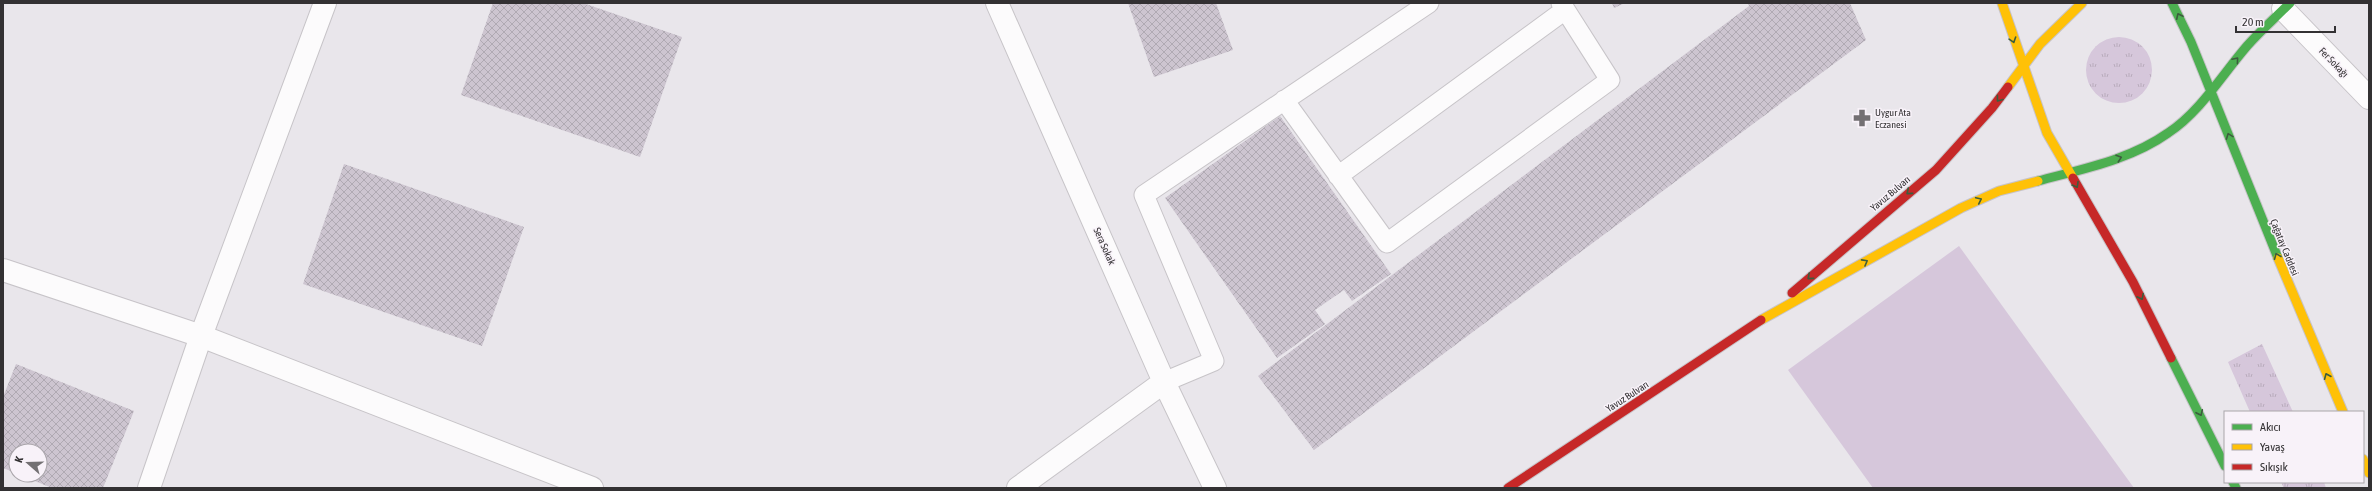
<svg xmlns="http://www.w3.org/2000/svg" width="2372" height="491" font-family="'Asap Condensed',sans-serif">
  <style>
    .grass { fill: url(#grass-tufts) }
    .garden { fill: #d6c7db }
    .building { fill: url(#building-cross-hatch) }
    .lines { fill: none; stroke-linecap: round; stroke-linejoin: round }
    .lane-casing { stroke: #c7c4c8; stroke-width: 21 }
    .street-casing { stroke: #c7c4c8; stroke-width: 24 }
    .fast-casing { stroke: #c7c4c8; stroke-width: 11 }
    .slow-casing { stroke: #c7c4c8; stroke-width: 11 }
    .jam-casing { stroke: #c7c4c8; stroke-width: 11 }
    .lane { stroke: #fcfbfc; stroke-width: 19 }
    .street { stroke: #fcfbfc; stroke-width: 22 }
    .fast { stroke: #4caf50; stroke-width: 9 }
    .slow { stroke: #ffc107; stroke-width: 9 }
    .jam { stroke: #c62828; stroke-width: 9 }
    .oneway { stroke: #3c5d3d }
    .labels { text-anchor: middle; stroke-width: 3; stroke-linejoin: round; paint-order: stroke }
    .street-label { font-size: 10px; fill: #333133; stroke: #f8f2f9 }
    .poi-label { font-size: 10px; fill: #333133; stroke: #f8f2f9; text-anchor: start }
  </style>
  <defs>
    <pattern id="grass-tufts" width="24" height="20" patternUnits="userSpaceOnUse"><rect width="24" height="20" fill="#d6c7db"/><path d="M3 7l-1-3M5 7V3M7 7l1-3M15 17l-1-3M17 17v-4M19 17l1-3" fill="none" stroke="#b8abbc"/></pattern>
    <pattern id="building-cross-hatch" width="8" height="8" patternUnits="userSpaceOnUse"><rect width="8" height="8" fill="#cdc5d0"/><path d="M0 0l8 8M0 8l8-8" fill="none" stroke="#b0aab3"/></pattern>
  </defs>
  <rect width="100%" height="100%" fill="#e9e6eb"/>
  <path class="grass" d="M2086 70a33 33 0 1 1 66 0a33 33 0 1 1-66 0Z
    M2262,344l31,68h-43l-22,-50z
    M2281,482h43l2,6h-42z"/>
  <path class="garden" d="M1959,246l175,242h-261l-85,-118z"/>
  <path class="building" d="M493,3h90l99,34 -42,120 -179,-62z
    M1128,3h88l17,47 -79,27z
    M1612,3h13l-11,5z
    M1748,3h102l16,37 -552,410 -56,-74 491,-370z
    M1280,116l111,158 -39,27 -8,-11 -29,20 10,14 -48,34 -112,-160z
    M344,164l180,63 -42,119 -179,-62z
    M16,364l118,47 -31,77h-51l-32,-13h20v-24h-24v22l-13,-5v-71z"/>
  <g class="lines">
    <g class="lane-casing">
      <path id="lane" d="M1284,100l103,143 223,-163 -49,-77
        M1338,176l227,-166
        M1164,382l50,-21 -70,-166 285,-192"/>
    </g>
    <g class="street-casing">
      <path id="street" d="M997,3l167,379 51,106
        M2283,9l86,89
        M3,270l198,66 391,152
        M149,488l52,-152 124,-333
        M1018,488l146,-106"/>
    </g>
    <g class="fast-casing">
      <path id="fast" d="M2172,3l19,39 87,216
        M2038,181c44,-12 92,-21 130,-48 32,-21 54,-58 79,-87 13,-15 29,-29 43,-43
        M2171,358l54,108
        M2233,482l3,6"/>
    </g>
    <g class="slow-casing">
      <path id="slow" d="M2002,3l45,130 26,45
        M2008,87l32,-43 42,-41
        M2278,258l65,154
        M1761,320l200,-112 38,-17 39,-10
        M2363,459l6,14"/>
    </g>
    <g class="jam-casing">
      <path id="jam" d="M2073,178l60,104 38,76
        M1792,293l144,-123 56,-62 16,-21
        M1508,488l253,-168"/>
    </g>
    <use href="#lane" class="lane"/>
    <use href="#street" class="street"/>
    <use href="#fast" class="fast"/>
    <use href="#slow" class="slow"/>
    <use href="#jam" class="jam"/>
  </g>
  <defs><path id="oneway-chevron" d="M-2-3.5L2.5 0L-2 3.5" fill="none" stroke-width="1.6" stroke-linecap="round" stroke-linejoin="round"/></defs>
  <g class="oneway">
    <use href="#oneway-chevron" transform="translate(2179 16) rotate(-115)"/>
    <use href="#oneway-chevron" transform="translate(2013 40) rotate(72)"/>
    <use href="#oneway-chevron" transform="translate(2236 60) rotate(-50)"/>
    <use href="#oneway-chevron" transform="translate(1999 99) rotate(127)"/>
    <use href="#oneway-chevron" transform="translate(2229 136) rotate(-111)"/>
    <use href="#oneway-chevron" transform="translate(2119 158) rotate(-19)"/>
    <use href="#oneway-chevron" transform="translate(2076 185) rotate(60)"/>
    <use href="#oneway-chevron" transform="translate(1909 192) rotate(140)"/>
    <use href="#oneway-chevron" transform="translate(1979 200) rotate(-25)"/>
    <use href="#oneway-chevron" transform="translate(2277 256) rotate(-112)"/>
    <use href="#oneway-chevron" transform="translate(1865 262) rotate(-29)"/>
    <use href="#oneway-chevron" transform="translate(1810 277) rotate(139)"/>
    <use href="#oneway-chevron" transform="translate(2141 297) rotate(63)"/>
    <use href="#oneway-chevron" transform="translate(2327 376) rotate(-113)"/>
    <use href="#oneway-chevron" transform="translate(2200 413) rotate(65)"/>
  </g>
  <defs>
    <g id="pharmacy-bare" transform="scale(1.38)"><path d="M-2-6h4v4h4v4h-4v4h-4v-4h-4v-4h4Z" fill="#737073" stroke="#f8f2f9" stroke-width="2.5" paint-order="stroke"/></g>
  </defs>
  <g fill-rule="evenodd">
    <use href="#pharmacy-bare" x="1862" y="118"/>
  </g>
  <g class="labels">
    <g class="street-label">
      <text transform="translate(2334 62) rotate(46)" y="4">Fer Sokağı</text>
      <text transform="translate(1890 193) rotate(-40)" y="4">Yavuz Bulvarı</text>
      <text transform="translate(1105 246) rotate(66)" y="4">Sera Sokak</text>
      <text transform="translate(2285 247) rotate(68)" y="4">Çağatay Caddesi</text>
      <text transform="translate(1627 396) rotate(-33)" y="4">Yavuz Bulvarı</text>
    </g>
    <g class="poi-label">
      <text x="1875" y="116">Uygur Ata<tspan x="1875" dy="12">Eczanesi</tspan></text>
    </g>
  </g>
  <rect width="2372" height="491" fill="none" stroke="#333133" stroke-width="8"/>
  <rect x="2224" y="411" width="140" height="72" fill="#f8f2f9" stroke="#a9a5aa"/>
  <rect x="2232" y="424" width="20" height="6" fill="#4caf50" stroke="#a9a5aa"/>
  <text x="2260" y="431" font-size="12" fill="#333133">Akıcı</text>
  <rect x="2232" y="444" width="20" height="6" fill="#ffc107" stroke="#a9a5aa"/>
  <text x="2260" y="451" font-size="12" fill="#333133">Yavaş</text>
  <rect x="2232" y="464" width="20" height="6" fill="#c62828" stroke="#a9a5aa"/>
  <text x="2260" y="471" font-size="12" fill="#333133">Sıkışık</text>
  <g transform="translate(28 463) rotate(290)"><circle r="19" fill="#f8f2f9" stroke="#a9a5aa"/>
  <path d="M0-3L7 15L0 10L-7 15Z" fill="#737073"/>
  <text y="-6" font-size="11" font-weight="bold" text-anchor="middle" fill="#333133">K</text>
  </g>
  <path d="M2236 26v6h99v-6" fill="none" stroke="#333133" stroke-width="2"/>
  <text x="2242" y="26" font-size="12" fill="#333133" stroke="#f8f2f9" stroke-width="3" paint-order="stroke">20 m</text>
</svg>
